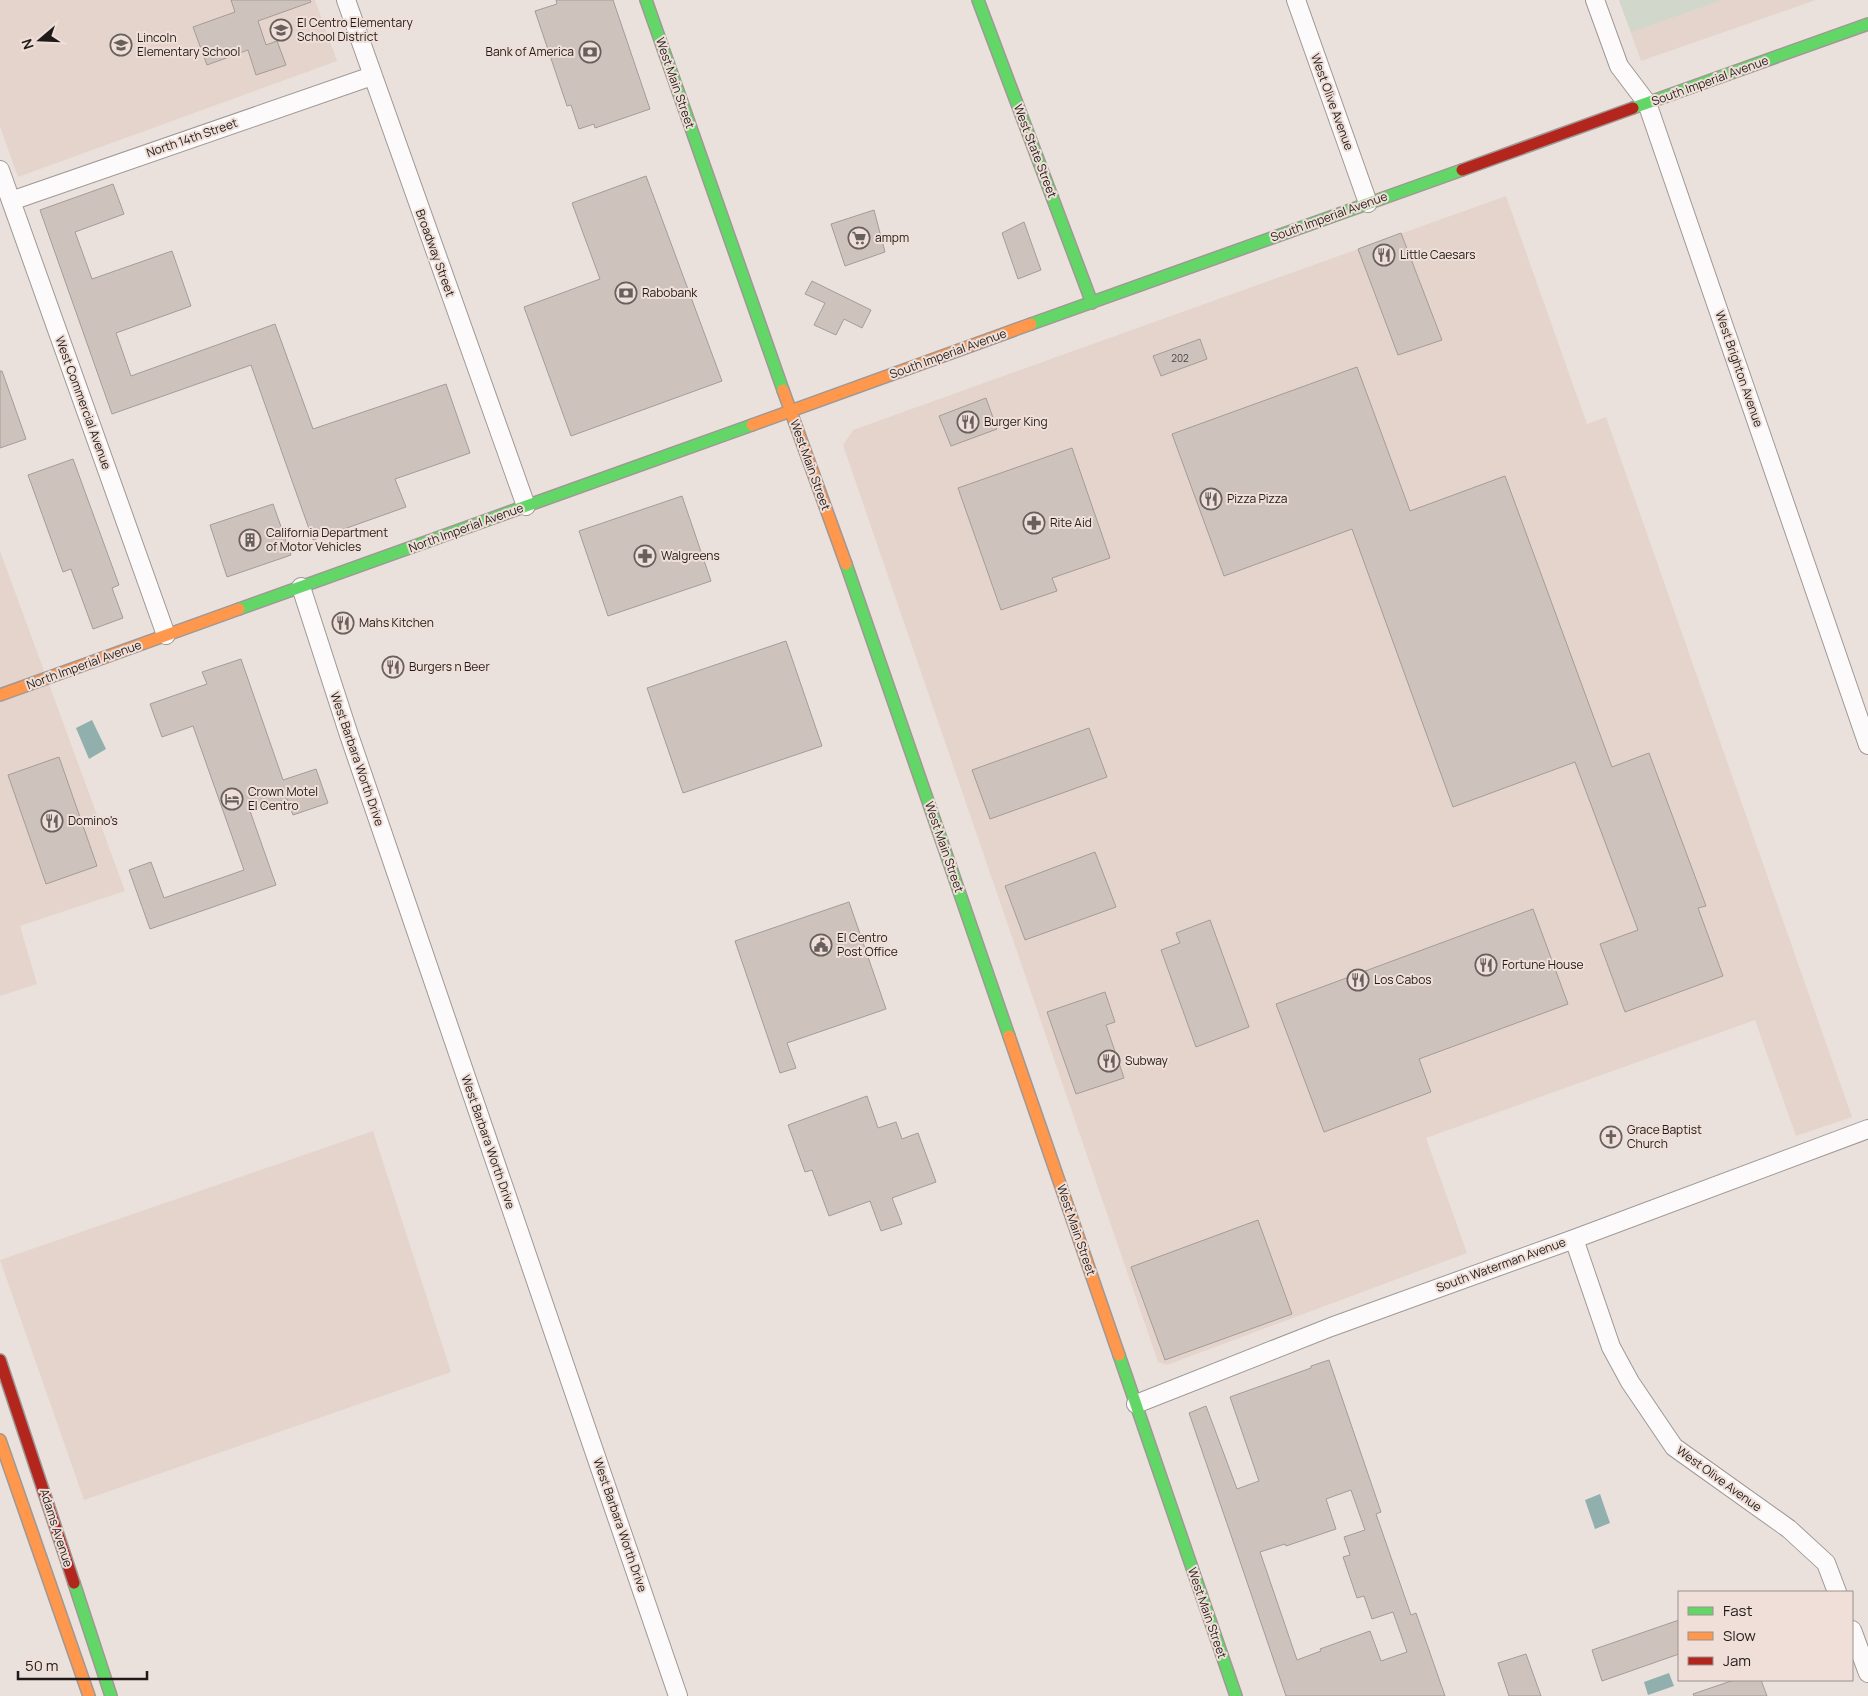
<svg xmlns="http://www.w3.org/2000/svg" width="1868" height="1696" font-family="Manrope,sans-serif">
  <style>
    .built { fill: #e4d4cc }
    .green { fill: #d1d7cb }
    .water { fill: #90afad }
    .building { fill: #cec2bd; stroke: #a39c99; fill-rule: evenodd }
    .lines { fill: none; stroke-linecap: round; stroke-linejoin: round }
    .street-casing { stroke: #9f9895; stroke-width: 20 }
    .fast-casing { stroke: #9f9895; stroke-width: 14 }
    .slow-casing { stroke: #9f9895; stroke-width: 14 }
    .jam-casing { stroke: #9f9895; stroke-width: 14 }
    .street { stroke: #fcfafa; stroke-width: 18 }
    .fast { stroke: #63d668; stroke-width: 11 }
    .slow { stroke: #ff974d; stroke-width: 11 }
    .jam { stroke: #b3261e; stroke-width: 11 }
    .labels { text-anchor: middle; stroke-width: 4; stroke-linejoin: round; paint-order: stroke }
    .number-label { font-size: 10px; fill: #4c4541 }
    .poi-label { font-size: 12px; fill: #201b18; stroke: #efdfd8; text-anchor: start }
    .street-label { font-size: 12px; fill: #201b18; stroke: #efdfd8 }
  </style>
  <rect width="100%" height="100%" fill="#eae1dd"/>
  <path class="built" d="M0,0h315l22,61 -319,116 -18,-50z
    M1619,0h197l-175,61z
    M1506,196l81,228 19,-7 246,700 -56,19 -41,-116 -329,118 41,115 -300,112 -9,-3 -315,-917 10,-15z
    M0,551l125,340 -105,35 17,58 -37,12z
    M373,1131l78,241 -367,128 -84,-240z"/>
  <path class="green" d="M1619,0h103l-91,32z"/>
  <path class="water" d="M92,720l14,29 -17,10 -13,-31z
    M1600,1494l10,29 -15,6 -10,-29z
    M1669,1673l5,13 -26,9 -4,-13z"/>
  <path class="building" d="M231,0h79l1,2 -53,19 8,24 11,-4 9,24 -30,10 -8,-25 -41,15 -14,-38 42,-15z
    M556,0h57l37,109 -55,19 -1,-4 -15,5 -8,-24 -4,1 -32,-95 22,-7z
    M646,176l76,205 -151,55 -47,-129 76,-28 -28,-76z
    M113,184l11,30 -49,18 17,47 80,-28 19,55 -75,27 15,43 144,-52 38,105 133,-45 24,69 -75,26 11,28 -93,33 -62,-175 -139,49 -72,-204z
    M874,210l11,42 -40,14 -14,-42z
    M1024,222l17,48 -23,9 -16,-46z
    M1401,233l41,107 -44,15 -40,-106z
    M812,281l59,29 -9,18 -18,-9 -8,16 -22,-10 11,-22 -20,-9z
    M1200,339l7,20 -46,17 -8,-20z
    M1357,367l53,144 95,-35 107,291 37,-14 57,153 -8,2 25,68 -98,36 -25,-68 38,-14 -63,-168 -122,45 -101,-278 -128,47 -52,-142z
    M0,371h2l24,68 -26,9z
    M986,398l11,31 -46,17 -12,-30z
    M1072,448l38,110 -58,20 5,13 -56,19 -43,-122z
    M73,459l46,126 -7,3 11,30 -30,11 -22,-60 -8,3 -35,-97z
    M682,496l29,85 -103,35 -29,-85z
    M273,504l18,51 -64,22 -17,-52z
    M786,641l36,105 -139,47 -36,-105z
    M241,659l42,121 33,-11 12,34 -35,12 -6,-16 -37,12 26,74 -126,44 -21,-59 22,-8 13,36 80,-28 -51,-144 -31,11 -12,-33 57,-20 -5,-12z
    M1089,728l18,49 -117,42 -18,-49z
    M59,757l38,109 -51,18 -38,-109z
    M1095,852l21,55 -91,33 -20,-54z
    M849,902l37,107 -99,34 9,25 -16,5 -45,-132z
    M1533,909l35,95 -149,55 12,33 -107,40 -48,-128z
    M1210,920l39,107 -53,20 -35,-97 19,-7 -4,-10z
    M1105,992l10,30 -9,3 18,53 -48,16 -29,-82z
    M867,1096l11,32 18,-6 6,17 16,-6 18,49 -44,16 10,26 -21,7 -11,-30 -41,15 -17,-46 -7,2 -17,-47z
    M1258,1220l34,94 -127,46 -34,-93z
    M1329,1360l52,152 -5,2 35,101 5,-2 29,83h-159l-54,-158 -43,-125 17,-7 31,83 22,-8 -29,-84 81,-29v-2zM1351,1490l14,40 -21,7 6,18 -7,2 14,41 7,-2 8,23 21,-7 14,40 -26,9 -11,-30 -50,18 1,2 -24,9 -37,-108 25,-8 1,2 50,-17 -10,-30z
    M1679,1620v34l-77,27 -10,-31z
    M1526,1654l15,42h-32l-11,-33z
    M1734,1680h27l6,16h-73l-1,-2z"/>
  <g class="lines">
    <g class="street-casing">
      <path id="street" d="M346,0l180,506
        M1296,0l72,203
        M1595,0l24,66 28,37 221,642
        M0,170l166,465
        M11,201l361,-125
        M301,587l47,145 330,964
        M1574,1239l37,108 19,35 44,65 115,82 37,34 11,29
        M1136,1404l195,-77 243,-88 294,-110
        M1852,1630l16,43"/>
    </g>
    <g class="fast-casing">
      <path id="fast" d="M646,0l137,390
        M978,0l114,303
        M1633,108l235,-84
        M1031,324l431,-154
        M846,564l163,472
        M239,609l513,-184
        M1119,1355l117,341
        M74,1583l37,113"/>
    </g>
    <g class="slow-casing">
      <path id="slow" d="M783,390l63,174
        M752,425l279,-101
        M0,695l239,-86
        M1009,1036l110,319
        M0,1440l89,256"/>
    </g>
    <g class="jam-casing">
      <path id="jam" d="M1462,170l171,-62
        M0,1360l74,223"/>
    </g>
    <use href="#street" class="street"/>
    <use href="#fast" class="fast"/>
    <use href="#slow" class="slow"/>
    <use href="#jam" class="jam"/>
  </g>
  <defs>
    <g id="school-ring" transform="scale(1.125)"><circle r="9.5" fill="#efdfd8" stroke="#67605d" stroke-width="1.5"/><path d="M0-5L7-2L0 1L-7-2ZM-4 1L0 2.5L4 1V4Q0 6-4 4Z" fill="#67605d"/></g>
    <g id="bank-ring" transform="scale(1.125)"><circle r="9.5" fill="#efdfd8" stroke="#67605d" stroke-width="1.5"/><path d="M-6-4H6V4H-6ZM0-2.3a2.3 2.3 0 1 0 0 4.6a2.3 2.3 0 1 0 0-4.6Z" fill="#67605d"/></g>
    <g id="supermarket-ring" transform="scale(1.125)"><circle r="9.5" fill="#efdfd8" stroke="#67605d" stroke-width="1.5"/><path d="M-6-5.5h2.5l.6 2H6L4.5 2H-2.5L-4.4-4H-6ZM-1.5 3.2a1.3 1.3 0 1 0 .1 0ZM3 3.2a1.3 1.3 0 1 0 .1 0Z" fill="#67605d"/></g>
    <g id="restaurant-ring" transform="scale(1.125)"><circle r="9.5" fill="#efdfd8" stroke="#67605d" stroke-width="1.5"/><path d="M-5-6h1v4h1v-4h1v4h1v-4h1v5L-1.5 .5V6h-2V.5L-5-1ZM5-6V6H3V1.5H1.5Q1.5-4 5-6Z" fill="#67605d"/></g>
    <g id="pharmacy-ring" transform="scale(1.125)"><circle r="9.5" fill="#efdfd8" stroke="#67605d" stroke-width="1.5"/><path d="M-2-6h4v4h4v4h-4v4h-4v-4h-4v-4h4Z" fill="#67605d"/></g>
    <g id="building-ring" transform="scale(1.125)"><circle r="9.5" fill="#efdfd8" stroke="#67605d" stroke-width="1.5"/><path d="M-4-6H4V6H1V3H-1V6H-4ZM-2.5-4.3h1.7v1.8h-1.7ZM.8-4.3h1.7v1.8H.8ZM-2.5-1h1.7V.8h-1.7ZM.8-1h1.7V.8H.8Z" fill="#67605d"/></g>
    <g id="hotel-ring" transform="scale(1.125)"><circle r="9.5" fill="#efdfd8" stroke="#67605d" stroke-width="1.5"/><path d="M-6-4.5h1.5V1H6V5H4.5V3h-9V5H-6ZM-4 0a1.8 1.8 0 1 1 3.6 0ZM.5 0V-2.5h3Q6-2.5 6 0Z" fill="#67605d"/></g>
    <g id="civic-ring" transform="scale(1.125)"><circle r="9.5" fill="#efdfd8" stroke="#67605d" stroke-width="1.5"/><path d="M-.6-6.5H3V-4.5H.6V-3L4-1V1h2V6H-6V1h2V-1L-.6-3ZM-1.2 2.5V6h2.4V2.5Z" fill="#67605d"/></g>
    <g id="church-ring" transform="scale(1.125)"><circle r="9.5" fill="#efdfd8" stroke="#67605d" stroke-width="1.5"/><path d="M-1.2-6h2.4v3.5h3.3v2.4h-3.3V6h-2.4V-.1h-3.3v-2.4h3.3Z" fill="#67605d"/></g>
  </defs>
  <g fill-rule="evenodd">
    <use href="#school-ring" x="281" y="30"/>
    <use href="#school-ring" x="121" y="45"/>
    <use href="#bank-ring" x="590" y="52"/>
    <use href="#supermarket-ring" x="859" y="238"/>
    <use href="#restaurant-ring" x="1384" y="255"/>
    <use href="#bank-ring" x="626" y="293"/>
    <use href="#restaurant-ring" x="968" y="422"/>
    <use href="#restaurant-ring" x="1211" y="499"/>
    <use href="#pharmacy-ring" x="1034" y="523"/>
    <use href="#building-ring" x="250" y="540"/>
    <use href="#pharmacy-ring" x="645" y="556"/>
    <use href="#restaurant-ring" x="343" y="623"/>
    <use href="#restaurant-ring" x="393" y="667"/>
    <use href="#hotel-ring" x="232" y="799"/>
    <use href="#restaurant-ring" x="52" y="821"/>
    <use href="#civic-ring" x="821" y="945"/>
    <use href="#restaurant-ring" x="1486" y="965"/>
    <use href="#restaurant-ring" x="1358" y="980"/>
    <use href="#restaurant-ring" x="1109" y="1061"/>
    <use href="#church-ring" x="1611" y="1137"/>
  </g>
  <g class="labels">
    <g class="number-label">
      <text x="1180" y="362">202</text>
    </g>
    <g class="poi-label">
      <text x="297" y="27">El Centro Elementary<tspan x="297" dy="14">School District</tspan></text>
      <text x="137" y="42">Lincoln<tspan x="137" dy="14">Elementary School</tspan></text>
      <text x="574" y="56" text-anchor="end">Bank of America</text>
      <text x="875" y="242">ampm</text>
      <text x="1400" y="259">Little Caesars</text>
      <text x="642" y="297">Rabobank</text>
      <text x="984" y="426">Burger King</text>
      <text x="1227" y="503">Pizza Pizza</text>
      <text x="1050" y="527">Rite Aid</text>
      <text x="266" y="537">California Department<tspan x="266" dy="14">of Motor Vehicles</tspan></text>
      <text x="661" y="560">Walgreens</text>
      <text x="359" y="627">Mahs Kitchen</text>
      <text x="409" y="671">Burgers n Beer</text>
      <text x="248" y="796">Crown Motel<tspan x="248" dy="14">El Centro</tspan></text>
      <text x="68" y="825">Domino's</text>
      <text x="837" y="942">El Centro<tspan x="837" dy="14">Post Office</tspan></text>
      <text x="1502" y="969">Fortune House</text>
      <text x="1374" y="984">Los Cabos</text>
      <text x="1125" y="1065">Subway</text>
      <text x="1627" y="1134">Grace Baptist<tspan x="1627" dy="14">Church</tspan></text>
    </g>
    <g class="street-label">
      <text transform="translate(1710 81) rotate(-20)" y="4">South Imperial Avenue</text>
      <text transform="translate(675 83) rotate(71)" y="4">West Main Street</text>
      <text transform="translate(1332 102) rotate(70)" y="4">West Olive Avenue</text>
      <text transform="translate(192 138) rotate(-19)" y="4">North 14th Street</text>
      <text transform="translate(1035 151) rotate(69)" y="4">West State Street</text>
      <text transform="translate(1329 217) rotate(-20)" y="4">South Imperial Avenue</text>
      <text transform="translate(435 253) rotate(70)" y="4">Broadway Street</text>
      <text transform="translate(948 354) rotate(-20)" y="4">South Imperial Avenue</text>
      <text transform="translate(1739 369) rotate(71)" y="4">West Brighton Avenue</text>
      <text transform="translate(83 403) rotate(70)" y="4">West Commercial Avenue</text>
      <text transform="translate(810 465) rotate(70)" y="4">West Main Street</text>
      <text transform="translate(466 528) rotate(-20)" y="4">North Imperial Avenue</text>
      <text transform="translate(84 665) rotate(-20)" y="4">North Imperial Avenue</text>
      <text transform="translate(357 759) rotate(71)" y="4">West Barbara Worth Drive</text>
      <text transform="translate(944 847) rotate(71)" y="4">West Main Street</text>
      <text transform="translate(488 1142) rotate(71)" y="4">West Barbara Worth Drive</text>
      <text transform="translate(1076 1230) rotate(71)" y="4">West Main Street</text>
      <text transform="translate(1501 1265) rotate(-20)" y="4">South Waterman Avenue</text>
      <text transform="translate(1719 1479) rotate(36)" y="4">West Olive Avenue</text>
      <text transform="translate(620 1525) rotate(71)" y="4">West Barbara Worth Drive</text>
      <text transform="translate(56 1528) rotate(72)" y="4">Adams Avenue</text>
      <text transform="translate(1207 1613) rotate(71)" y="4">West Main Street</text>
    </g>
  </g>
  <rect x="1678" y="1591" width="175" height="90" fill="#efdfd8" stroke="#9c918b"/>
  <rect x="1688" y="1607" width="25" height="8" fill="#63d668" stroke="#9c918b"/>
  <text x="1723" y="1616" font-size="15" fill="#201b18">Fast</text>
  <rect x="1688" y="1632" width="25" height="8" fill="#ff974d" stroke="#9c918b"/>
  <text x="1723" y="1641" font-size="15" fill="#201b18">Slow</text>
  <rect x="1688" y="1657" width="25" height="8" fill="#b3261e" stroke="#9c918b"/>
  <text x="1723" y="1666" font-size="15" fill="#201b18">Jam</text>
  <g transform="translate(40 40) rotate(251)" stroke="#efdfd8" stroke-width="4" paint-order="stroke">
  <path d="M0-4L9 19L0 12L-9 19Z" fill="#201b18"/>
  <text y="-8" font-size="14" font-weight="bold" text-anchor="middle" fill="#201b18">N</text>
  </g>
  <path d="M18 1671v8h129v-8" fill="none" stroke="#201b18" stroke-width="2.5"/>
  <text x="25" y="1671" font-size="15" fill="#201b18" stroke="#efdfd8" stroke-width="4" paint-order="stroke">50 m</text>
</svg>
